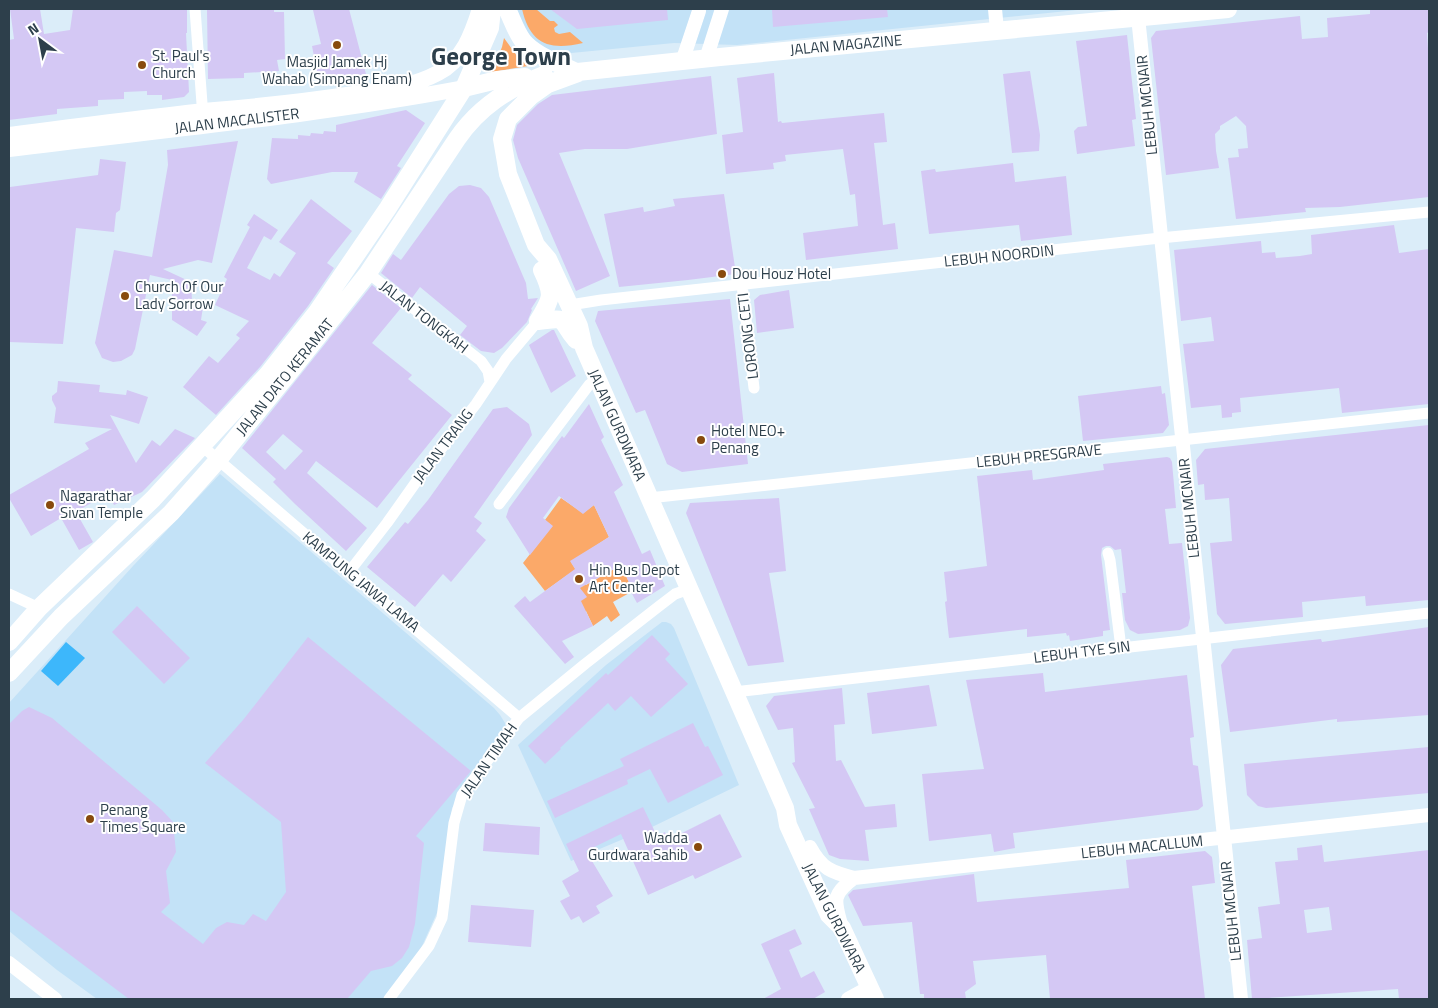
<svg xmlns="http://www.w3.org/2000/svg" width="1438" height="1008" font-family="'Titillium Web',sans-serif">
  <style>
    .built { fill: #c3e2f7 }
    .green { fill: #fba969 }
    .water { fill: #3db7fb }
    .building { fill: #d4c8f4; fill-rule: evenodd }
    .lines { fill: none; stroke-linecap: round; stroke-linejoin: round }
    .minor { stroke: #fff; stroke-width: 11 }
    .tertiary { stroke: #fff; stroke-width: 14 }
    .secondary { stroke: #fff; stroke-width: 16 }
    .primary { stroke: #fff; stroke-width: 18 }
    .poi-dot { fill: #884a0d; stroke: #fff; stroke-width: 2 }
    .labels { text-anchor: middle; stroke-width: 4; stroke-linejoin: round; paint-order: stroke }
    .street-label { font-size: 15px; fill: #2d3f4b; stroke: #fff }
    .poi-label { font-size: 15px; fill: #2d3f4b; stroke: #fff; text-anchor: start }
    .town-label { font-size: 25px; font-weight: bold; fill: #2d3f4b; stroke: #fff }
  </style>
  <rect width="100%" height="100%" fill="#dbedf9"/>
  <path class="built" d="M513,9h574l-350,36 -63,-2 -113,11 -15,-2 -9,-4z
    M220,474l274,234 6,7 5,8v7l-53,78 -12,98 -22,49 -34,44h-287l-40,-29 -48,-39v-228l124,-137z
    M662,622h4l5,2 3,4 65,157 -87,42 -81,34 -53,-116 88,-80z"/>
  <path class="green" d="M522,9h14l14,12h4l4,4 -4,3 1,4 4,2 11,-2 13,11c-34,8 -53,1 -61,-34z
    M504,38l13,18 11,10 -36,6 10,-25z
    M561,498l22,15 11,-8 15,32 -38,25 15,23 35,-20 12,26 -20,11 7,13 -9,7 -4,-6 -14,10 -7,-15 -19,9 2,-46 -24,17 -22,-28 29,-37 -7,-6z"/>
  <path class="water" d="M66,642l19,16 -27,28 -17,-15z"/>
  <path class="building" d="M10,9h30l4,25 26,-4 3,-21h114v24h-1l3,59 -5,5 -22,3v-5h-15v-4l-23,1v7l-26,1v6l-41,3v5l-48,6v-80l5,-1z
    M207,9h67v3h10l1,47 -8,1 2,11 -35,2v5l-36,1z
    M318,9h31l17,65 -47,8 -7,-36 9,-2 -8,-34h5z
    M550,9h117l1,11 -91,9z
    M772,9h115l1,8 -115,10z
    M1381,9h48v23l-2,1 2,31v133l-89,10 -35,1 1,4 -70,7 -8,-61 11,-1 -1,-8 10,-1 -2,-22 -10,-10 -16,10v3l-5,5 1,17 3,17 -53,7 -15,-137 5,-7 144,-15 2,23 26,-2 -1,-19 43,-4v-4z
    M1127,35l9,84 -4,1 3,26 -58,8 -3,-23 4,-4 9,-1 -11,-85z
    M1030,71l10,64 -1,16 -27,2 -9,-79z
    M774,73l4,49 3,-1 1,2 102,-10 3,29 -13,1 9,82 12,-2 3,26 -92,11 -3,-27 55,-7 -3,-32 -5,1 -7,-46 -58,6 1,6 -13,2 1,6 -48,5 -4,-39 21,-3 -6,-54z
    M711,76l6,58 -90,15h-42l-26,4 51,123 -34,15 -58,-133 -5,-18 4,-15 21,-21 14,-9z
    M406,110l19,13 -28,43 4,2 -20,31 -27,-17 4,-10h-26l-61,12 -4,-5 5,-41 26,1v-4l12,1 1,-3 12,1 1,-3 12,1v-7z
    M238,141l-26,122 -14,-3 -35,9 28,13 1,18 11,7 -2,13 6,2 -10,14 -25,-16v-40l-22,-5 -15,74 -3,6 -11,6 -8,1 -11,-4 -7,-15 19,-93 38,7 16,-92 -1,-15z
    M100,159l26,3 -6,48 -4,3 -2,19 -38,-4 -13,116 -54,-2 1,-155 88,-12z
    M1013,163l2,19 51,-6 6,59 -51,6 -2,-16 -90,9 -8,-63 14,-2 1,3z
    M470,185l11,3 8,9 37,86 2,16 10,-1 -7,11 1,1 -5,12 -25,26 -8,5 -13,-2 -21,-16 7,-9 -47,-39 -8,11 -31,-25 12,-19 8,6 48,-66 10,-8z
    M724,194l12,80 -48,6 -69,7 -15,-73 39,-7 1,5 31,-6 -2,-7z
    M311,199l41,32 -25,32 7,5 -26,38 -48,61 -44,48 -33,-28 26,-31 9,7 22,-25 -4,-3 13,-14 -34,-16 12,-26 -3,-2 26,-50 -3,-2 7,-11 24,16 -7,10 -7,-4 -17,32 23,12 4,-7 6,4 16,-24 -17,-11z
    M1394,225l5,28 30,-4v155l-87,9 -3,-25 -99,10 1,14 -9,1v4l-10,1 -1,-13 -30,3 -8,-64 31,-3 -3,-24 -30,4 -7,-71 87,-9 1,12 13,-1 1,6 24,-2 12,-2 -1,-19z
    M372,285l29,23 -29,35 40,32 -4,4 44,36 -75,93 -61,-47 -9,12 60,55 -21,23 -51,-47 -22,-22 3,-3 -34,-31zM283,434l20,17 -18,19 -19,-18z
    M789,290l5,38 -37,5 -3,-33 6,-5z
    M730,299l18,165 -66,8 -15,-8 -22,-54 -9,3 -41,-92 3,-10z
    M552,330h2l22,46 -25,17 -22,-48z
    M58,381l42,4 -1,7 27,3 1,-5 21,7 -9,27 -29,-9 26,48 16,-23 8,6 15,-17 20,9 -53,54 -28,13 -6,-12 -32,19 17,30 -14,8 -18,-32 -30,18 -22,-38v-3l80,-46 -4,-6 27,-14 -58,-6 2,-15 -4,-8v-4l5,-4z
    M1161,386l1,8 3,-1 4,32 -6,8 -80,8 -5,-45z
    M589,404l15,33 -3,3 22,45 -9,7 28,62 8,-4 15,36 -28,17 -6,-11 2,-1 -12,-26 -41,23 7,9 -6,4 12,25 -31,15 12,16 -9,7 -51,-58 11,-10 5,6 45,-33 -5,-8 39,-24 -15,-32 -11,9 -24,-18 -16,22 10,8 -23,29 -24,-38 3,-9 31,-42 22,-30 2,2z
    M507,407l22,17 3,11 -58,82 8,6 -6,8 10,9 -35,42 -8,-8 -28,33 -48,-40 38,-45 3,2 20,-24 65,-91z
    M1429,425v175l-63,6 -1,-10 -63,6 1,15 -78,7 -8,-10 -7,-71 22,-2 -3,-43 -24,2 -1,-16 -6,1 -2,-25 9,-11z
    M1167,457l3,1 2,4 4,46 -11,1 4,35 13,-1 8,75 -2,8 -8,4 -42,4 -8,-4 -5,-10 -3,-27h4l-5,-44 -6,1 -5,-4h-4l-4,2 -1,7 9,75 -7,1v5l-33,5 -1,-6 -2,1 -1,-3 -39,4v-8l-78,9 -4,-36 2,-1 -3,-29 43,-6 -10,-90 55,-6 1,10 71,-10 -1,-6z
    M779,498l7,73 -17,2 15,89 -36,4 -62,-153 4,-10z
    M137,606l53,52 -26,26 -52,-52z
    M1429,627v88l-92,7v-3l-107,13 -9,-67 12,-16 88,-10 1,3z
    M652,635l18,19 -5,5 23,25 -37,33 -20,-21 -16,15 -7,-8 -48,45 1,1 -16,15 -17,-18 78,-73 2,2z
    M308,637l163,134 -55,65 8,7 -9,81 -6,23 -7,11 -10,8 -21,5 -24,28h-218l-120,-90v-185l13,-13 7,-4 23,11 110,92 11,12 3,30 -10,19 4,32 -9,9 42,32 13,-16 11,-6 17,3 9,-11 13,7 20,-29 -5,-70 -76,-59 38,-43z
    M1043,673l2,19 142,-17 7,62 -4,1 3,27 5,1 5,40 -5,4 -185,23 2,15 -21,4 -3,-18 -62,7 -7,-67 62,-5 -18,-89z
    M929,685l8,41 -65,8 -5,-41z
    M842,688l3,36 -11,1 2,36 5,-1 24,47 30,-3 2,23 -32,3 4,31 -29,-2 -11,-4 -20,-46 6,-1 -23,-45 3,-1 -2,-34 -15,2 -12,-24 8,-10z
    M693,723l12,24 3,-1 15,29 -55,28 -18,-34 -23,11 1,4 -73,34 -8,-17 77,-35 -4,-7z
    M1429,747v46l-163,15 -8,-2 -11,-11 -3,-31z
    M643,807l14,29 8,-4 3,8 52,-26 22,43 -47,22 -2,-4 -45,20 -27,-61 -35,17 27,45 -17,10 4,7 -17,10 -4,-7 -8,4 -11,-19 10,-5 -8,-15 17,-10 -13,-27z
    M485,823l55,4 -1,28 -56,-4z
    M1322,845l2,17 105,-12v149h-30l-1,-10 -146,10 -5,-59 15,-2 -4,-31 22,-3 -5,-42 23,-2 -1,-12zM1329,907l3,23 -25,3 -3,-23z
    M1205,851l7,6 3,26 -23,3 13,113h-155l-4,-44 -73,6 3,23 -11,8 1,7h-42v-5h-4l-8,-72 -49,4 -15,-31 5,-5 121,-16 3,28 152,-14 -3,-28z
    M471,905l63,5 -3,37 -63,-5z
    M795,929l7,15 -13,6 12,28 13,-7 11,21 -12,7h-50l18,-10 -20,-45z"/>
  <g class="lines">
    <path class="minor" d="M195,9l8,108
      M368,273l113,88 7,10 2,11
      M742,285l12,103
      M570,305l31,-5 559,-62 269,-26
      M202,446l317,272
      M649,498l780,-85
      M499,504l90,-119 8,-6
      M1108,553l2,7 11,88
      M349,572l38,-49 34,-48 55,-71 30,-45 32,-38
      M9,594l30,14
      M734,692l695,-79
      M389,999l40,-53 13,-28 12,-95 8,-28 57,-77 66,-54 73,-57 17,-13 14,-5"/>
    <path class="tertiary" d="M995,9l2,21
      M1138,17l103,982
      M706,59l16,-50
      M682,62l17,-51
      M810,847c12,22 21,25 44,31l575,-63
      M842,928c-7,-27 -12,-32 12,-50
      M9,963l46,36
      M848,999l22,-12"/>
    <path class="secondary" d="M9,135c69,-9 137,-18 206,-25 47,-4 93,-9 139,-16 29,-4 58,-7 84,-21 25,-13 34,-39 42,-64
      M9,149c152,-19 305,-33 455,-61"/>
    <path class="primary" d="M507,9c5,10 9,23 16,32 12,15 38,23 55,32
      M568,73l152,-16 508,-48
      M578,73l-30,11 -17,12 -23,23 -6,20 6,35 28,71 12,14 31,67 5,22 201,460 3,17 41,90 13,13 33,71
      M464,88l33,-8 28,-3
      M538,321c14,-23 16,-26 4,-51
      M538,321c32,-4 20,-2 38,19
      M9,642l30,-34 114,-109 115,-125 49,-62 71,-104 76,-120 26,-60 2,-19
      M9,673l52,-56 110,-104 47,-53 70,-86 80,-101 89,-134c22,-32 51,-51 87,-64"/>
  </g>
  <g class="poi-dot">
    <circle cx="337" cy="45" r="5"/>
    <circle cx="142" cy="65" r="5"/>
    <circle cx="722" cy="274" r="5"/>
    <circle cx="125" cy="296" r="5"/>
    <circle cx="701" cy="440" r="5"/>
    <circle cx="50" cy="505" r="5"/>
    <circle cx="579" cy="579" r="5"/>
    <circle cx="90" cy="819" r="5"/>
    <circle cx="698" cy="847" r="5"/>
  </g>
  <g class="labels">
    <g class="street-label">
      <text transform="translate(846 45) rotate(-5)" y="5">JALAN MAGAZINE</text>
      <text transform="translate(1147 105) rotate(-96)" y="5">LEBUH MCNAIR</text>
      <text transform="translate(237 121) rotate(-7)" y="5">JALAN MACALISTER</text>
      <text transform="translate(999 256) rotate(-6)" y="5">LEBUH NOORDIN</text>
      <text transform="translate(424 317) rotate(38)" y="5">JALAN TONGKAH</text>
      <text transform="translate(748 336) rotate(-97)" y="5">LORONG CETI</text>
      <text transform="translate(285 377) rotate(-51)" y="5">JALAN DATO KERAMAT</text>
      <text transform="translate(617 425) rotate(66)" y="5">JALAN GURDWARA</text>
      <text transform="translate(443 446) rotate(-53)" y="5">JALAN TRANG</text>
      <text transform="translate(1039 456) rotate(-6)" y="5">LEBUH PRESGRAVE</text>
      <text transform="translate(1189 508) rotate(-96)" y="5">LEBUH MCNAIR</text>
      <text transform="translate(361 582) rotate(40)" y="5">KAMPUNG JAWA LAMA</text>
      <text transform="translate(1082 652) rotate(-7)" y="5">LEBUH TYE SIN</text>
      <text transform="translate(489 760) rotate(-55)" y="5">JALAN TIMAH</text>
      <text transform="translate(1142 847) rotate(-6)" y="5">LEBUH MACALLUM</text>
      <text transform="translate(1231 911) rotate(-96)" y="5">LEBUH MCNAIR</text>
      <text transform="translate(834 918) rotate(63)" y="5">JALAN GURDWARA</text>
    </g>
    <g class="poi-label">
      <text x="152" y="61">St. Paul's<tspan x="152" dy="17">Church</tspan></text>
      <text x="337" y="67" text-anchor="middle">Masjid Jamek Hj<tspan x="337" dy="17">Wahab (Simpang Enam)</tspan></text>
      <text x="732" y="279">Dou Houz Hotel</text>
      <text x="135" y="292">Church Of Our<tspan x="135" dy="17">Lady Sorrow</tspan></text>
      <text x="711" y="436">Hotel NEO+<tspan x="711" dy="17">Penang</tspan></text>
      <text x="60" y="501">Nagarathar<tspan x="60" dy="17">Sivan Temple</tspan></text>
      <text x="589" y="575">Hin Bus Depot<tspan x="589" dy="17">Art Center</tspan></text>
      <text x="100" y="815">Penang<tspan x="100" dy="17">Times Square</tspan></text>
      <text x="688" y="843" text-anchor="end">Wadda<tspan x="688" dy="17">Gurdwara Sahib</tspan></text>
    </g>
    <g class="town-label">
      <text x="501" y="65">George Town</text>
    </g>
  </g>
  <rect width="1438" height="1008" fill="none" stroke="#2d3f4b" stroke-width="20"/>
  <g transform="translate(40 40) rotate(328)" stroke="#ffffff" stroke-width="4" paint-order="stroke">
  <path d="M0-4L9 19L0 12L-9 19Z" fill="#2d3f4b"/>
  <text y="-8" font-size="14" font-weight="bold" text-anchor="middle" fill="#2d3f4b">N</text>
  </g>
</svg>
